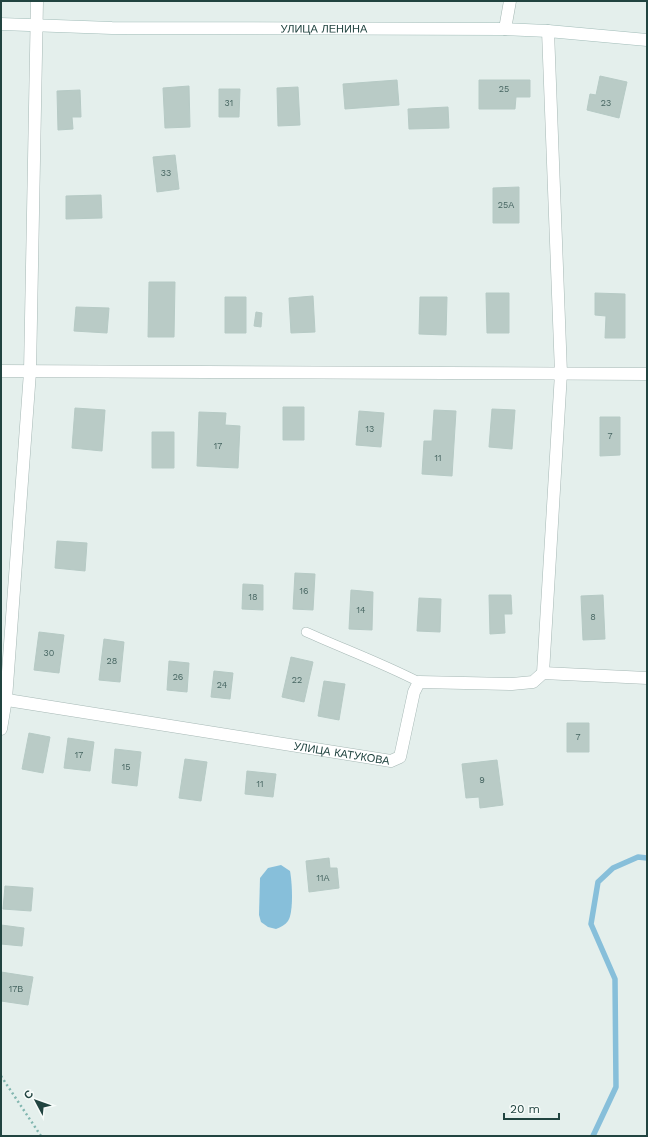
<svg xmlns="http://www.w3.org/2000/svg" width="648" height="1137" font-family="'Work Sans',sans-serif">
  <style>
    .water { fill: #87bfda }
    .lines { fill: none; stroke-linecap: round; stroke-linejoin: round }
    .stream { stroke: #87bfda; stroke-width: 5.5 }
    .building { fill: #b9cbc6; stroke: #b6cac5 }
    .lane-casing { stroke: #a6b8b5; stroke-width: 10 }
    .street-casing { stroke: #a6b8b5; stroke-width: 13 }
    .secondary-casing { stroke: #a1bcb8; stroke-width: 13 }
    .path { stroke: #81b6af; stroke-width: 2.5; stroke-dasharray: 2 3; stroke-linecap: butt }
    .lane { stroke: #fff; stroke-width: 9 }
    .street { stroke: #fff; stroke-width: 12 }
    .secondary { stroke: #fff; stroke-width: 12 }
    .labels { text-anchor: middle; stroke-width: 4; stroke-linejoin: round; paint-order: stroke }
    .number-label { font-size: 9px; fill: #476662 }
    .street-label { font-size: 11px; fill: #214440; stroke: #f6fbf9 }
  </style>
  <rect width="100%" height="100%" fill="#e4efec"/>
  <path class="water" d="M281,865l9,6c2,10 4,41 -2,50 -3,4 -7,6 -12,8l-8,-2 -7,-5 -2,-7 1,-37 8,-10z"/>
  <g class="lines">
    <path class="stream" d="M593,1136l23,-49 -1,-108 -24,-55 7,-42 15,-14 25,-11 9,1"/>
  </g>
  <path class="building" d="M600,76l27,6 -8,36 -32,-8 3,-16 6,1z
    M397,80l2,25 -54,4 -2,-25z
    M479,80h51v17h-14l-1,12h-36z
    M189,86l1,41 -25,1 -2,-40z
    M298,87l2,38 -22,1 -1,-38z
    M219,89h21l-1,28h-20z
    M80,90l1,27h-9l1,12 -15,1 -1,-39z
    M448,107l1,21 -40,1 -1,-20z
    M175,155l4,34 -22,3 -4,-35z
    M519,187v36h-26v-35z
    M101,195l1,23 -36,1v-23z
    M149,282h26l-1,55h-26z
    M486,293h23v40h-22z
    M595,293l30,1v44h-20l1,-22 -11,-1z
    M313,296l2,36 -24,1 -2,-35z
    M225,297h21v36h-21z
    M420,297h27l-1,38 -27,-1z
    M76,307l33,1 -2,25 -33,-2z
    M256,312l6,1 -1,14 -7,-1z
    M283,407h21v33h-21z
    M75,408l30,2 -3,41 -30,-3z
    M492,409l23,1 -3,39 -23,-2z
    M434,410l22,1 -4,65 -30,-2 2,-33h8z
    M359,411l25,2 -3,34 -25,-2z
    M199,412l27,1 -1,12 15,1 -2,42 -41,-2z
    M600,417h20v38l-20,1z
    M152,432h22v36h-22z
    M57,541l30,2 -2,28 -30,-3z
    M295,573l20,1 -2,36 -20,-1z
    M243,584l20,1v25l-21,-1z
    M351,590l22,2 -1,38 -23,-1z
    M489,595h22l1,19h-8l1,19 -15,1z
    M603,595l2,44 -22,1 -2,-44z
    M419,598l22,1 -1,33 -23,-1z
    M39,632l25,3 -5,38 -25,-3z
    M104,639l20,3 -4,40 -21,-2z
    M291,657l22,5 -9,40 -22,-5z
    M169,661l20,2 -2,29 -20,-2z
    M214,671l19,2 -3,26 -19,-2z
    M324,681l21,3 -6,36 -21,-4z
    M567,723h22v29h-22z
    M29,733l21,4 -7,36 -21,-4z
    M68,738l26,4 -4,29 -26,-3z
    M115,749l26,3 -4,34 -25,-3z
    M185,759l22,3 -6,39 -22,-3z
    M497,760l6,45 -23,3 -1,-11 -13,1 -4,-34z
    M247,771l29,3 -3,23 -28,-3z
    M329,858l1,10h7l2,20 -30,4 -3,-31z
    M5,886l28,2 -2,23 -28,-2z
    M1,925l23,3 -2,18 -21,-2z
    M1,972l32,5 -5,28 -27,-4z"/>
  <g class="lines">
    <g class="lane-casing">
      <path id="lane" d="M306,632c38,17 76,31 113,50"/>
    </g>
    <g class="street-casing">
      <g id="street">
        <path d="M505,29l5,-28"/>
        <path d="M1,371l646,3"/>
        <path d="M543,673l18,-300 -13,-342"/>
        <path id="s1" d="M1,699l390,62 9,-4 14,-65 5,-10 93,2 21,-2 10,-9 104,5"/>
        <path d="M1,729l5,-30 24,-327 7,-371"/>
      </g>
    </g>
    <g class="secondary-casing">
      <g id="secondary">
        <path id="s2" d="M1,24l111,4 393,1 43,2 99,9"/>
      </g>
    </g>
    <path class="path" d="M1,1076l40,60"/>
    <use href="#lane" class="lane"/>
    <use href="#street" class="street"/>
    <use href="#secondary" class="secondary"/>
  </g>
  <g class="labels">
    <g class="number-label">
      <text x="504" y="92">25</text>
      <text x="229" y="106">31</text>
      <text x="606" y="106">23</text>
      <text x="166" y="176">33</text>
      <text x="506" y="208">25А</text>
      <text x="370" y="432">13</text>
      <text x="610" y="439">7</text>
      <text x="218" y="449">17</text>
      <text x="438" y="461">11</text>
      <text x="304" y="594">16</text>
      <text x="253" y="600">18</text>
      <text x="361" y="613">14</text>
      <text x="593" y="620">8</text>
      <text x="49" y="656">30</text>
      <text x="112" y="664">28</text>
      <text x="178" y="680">26</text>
      <text x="297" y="683">22</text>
      <text x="222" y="688">24</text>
      <text x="578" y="740">7</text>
      <text x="79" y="758">17</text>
      <text x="126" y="770">15</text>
      <text x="482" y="783">9</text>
      <text x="260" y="787">11</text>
      <text x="323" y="881">11А</text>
      <text x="16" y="992">17В</text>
    </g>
    <g class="street-label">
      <text dy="4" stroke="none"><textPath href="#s2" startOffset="323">УЛИЦА ЛЕНИНА</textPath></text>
      <text dy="4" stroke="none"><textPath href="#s1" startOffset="345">УЛИЦА КАТУКОВА</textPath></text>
    </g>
  </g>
  <rect width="648" height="1137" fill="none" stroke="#214440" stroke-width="4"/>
  <g transform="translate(36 1101) rotate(311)" stroke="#f6fbf9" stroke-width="3" paint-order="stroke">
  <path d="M0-3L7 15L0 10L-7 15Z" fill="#214440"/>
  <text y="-6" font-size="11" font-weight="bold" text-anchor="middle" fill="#214440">С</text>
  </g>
  <path d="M504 1113v6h55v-6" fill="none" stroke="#214440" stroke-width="2"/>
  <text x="510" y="1113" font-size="12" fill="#214440" stroke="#f6fbf9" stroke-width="3" paint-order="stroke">20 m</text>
</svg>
